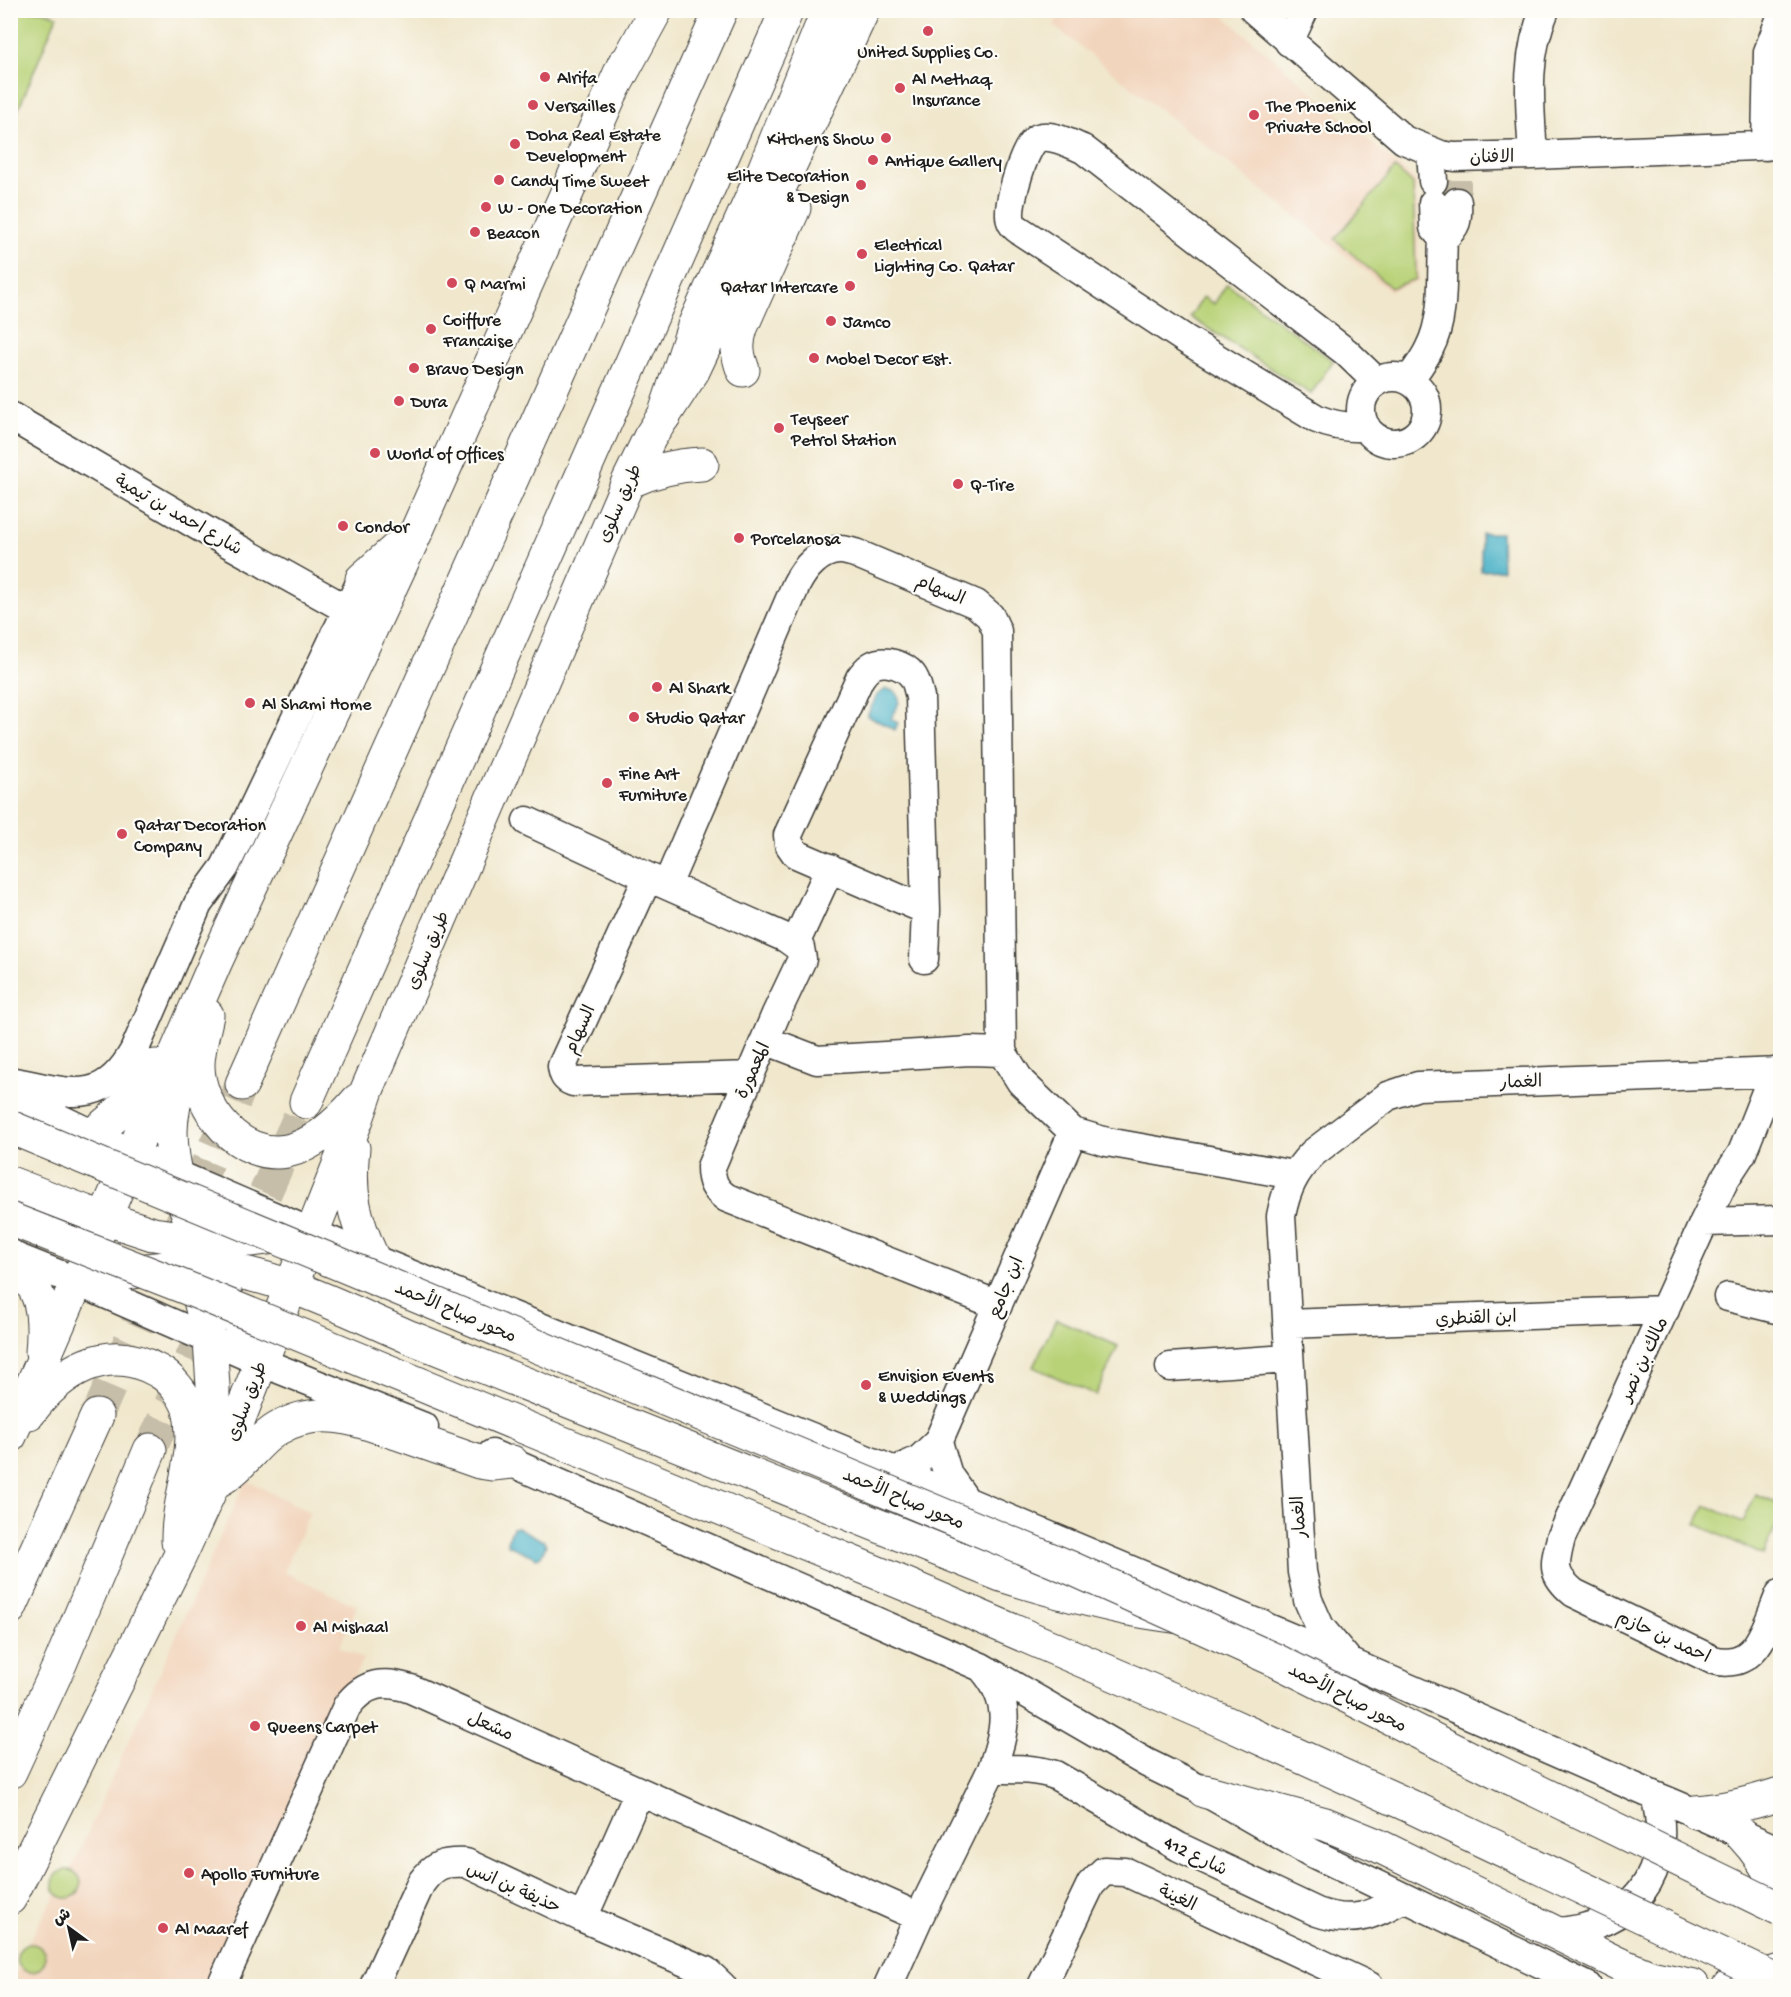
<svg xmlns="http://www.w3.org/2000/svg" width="1791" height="1997" font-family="'Gochi Hand','Playpen Sans Arabic',sans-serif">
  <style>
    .built { fill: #f2d5bd }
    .green { fill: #b8d277; stroke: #6a774a; stroke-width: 1.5 }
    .water { fill: #48b1c6; stroke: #326671; stroke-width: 1.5 }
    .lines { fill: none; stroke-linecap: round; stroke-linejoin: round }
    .minor-tunnel { stroke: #c6bea9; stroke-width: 28; stroke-dasharray: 28 14; stroke-linecap: butt }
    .highway-tunnel { stroke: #c6bea9; stroke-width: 33; stroke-dasharray: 33 16; stroke-linecap: butt }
    .minor-casing { stroke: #3c3a36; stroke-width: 31 }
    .major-casing { stroke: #3c3a36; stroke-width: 35 }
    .highway-casing { stroke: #3c3a36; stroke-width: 35 }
    .minor { stroke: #fff; stroke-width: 28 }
    .major { stroke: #fff; stroke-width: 33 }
    .highway { stroke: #fff; stroke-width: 33 }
    .highway-bridge-casing { stroke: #3c3a36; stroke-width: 35; stroke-linecap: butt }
    .highway-bridge { stroke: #fff; stroke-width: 33 }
    .poi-dot { fill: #d1495b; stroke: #fdfcf7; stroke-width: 2 }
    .labels { text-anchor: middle; stroke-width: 4.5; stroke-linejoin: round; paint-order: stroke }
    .poi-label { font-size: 18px; fill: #1c1c1c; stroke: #fdfcf7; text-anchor: start }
    .street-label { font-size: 18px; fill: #1c1c1c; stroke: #fdfcf7 }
  </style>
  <rect width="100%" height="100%" fill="#fdfcf7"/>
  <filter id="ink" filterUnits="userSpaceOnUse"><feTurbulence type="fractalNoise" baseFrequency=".0167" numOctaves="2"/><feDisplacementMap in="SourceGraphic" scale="12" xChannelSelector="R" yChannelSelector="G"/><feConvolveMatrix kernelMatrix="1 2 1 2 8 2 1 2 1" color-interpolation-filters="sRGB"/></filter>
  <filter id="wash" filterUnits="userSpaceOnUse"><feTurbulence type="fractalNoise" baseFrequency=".008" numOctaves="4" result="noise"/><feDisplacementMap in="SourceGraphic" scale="24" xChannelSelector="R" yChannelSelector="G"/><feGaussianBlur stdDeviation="1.35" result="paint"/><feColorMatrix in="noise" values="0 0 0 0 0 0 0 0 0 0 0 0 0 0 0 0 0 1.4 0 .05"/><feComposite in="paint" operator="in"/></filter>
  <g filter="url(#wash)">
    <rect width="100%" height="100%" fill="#f0e7cc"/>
    <path class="built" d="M1048,11h170l198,170 3,100 -29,10 -336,-265 3,-7z
      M246,1480l64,32 -26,60 73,34 -18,41 24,11 -148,328h-204l19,-47 43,-74z"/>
    <path class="green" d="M11,10l32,1 14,5 -46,111z
      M1395,168l18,16 3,95 -25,9 -56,-49z
      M1227,284l106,77 -22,33 -121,-77 13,-20 11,7z
      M1056,1319l62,27 -22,49 -63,-28z
      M1756,1494l24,11v13l-17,37 -67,-31 9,-19 38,17z
      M53 1884a14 14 0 1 1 28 0a14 14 0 1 1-28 0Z
      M17 1958a14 14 0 1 1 28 0a14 14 0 1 1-28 0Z"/>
    <path class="water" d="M1481,533h20l1,37 -21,1z
      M886,689l9,2c9,9 1,18 -4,28l7,4 -3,7 -28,-14 10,-21z
      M517,1527l27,14 2,4 -5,11 -4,2 -29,-13 -1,-4 6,-13z"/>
  </g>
  <g filter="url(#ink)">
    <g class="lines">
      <path class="minor-tunnel" d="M1457,202v-22"/>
      <path class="highway-tunnel" d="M245,1238l61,-136
        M97,1416l145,-332
        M150,1450l62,-137"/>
      <g class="minor-casing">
        <path id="minor" d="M1254,10l150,130 37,15 14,2 78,-2 247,-10
          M1289,42l15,-32
          M1766,146l2,-94 12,-32
          M1431,152l2,29
          M1533,155c-3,-50 -9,-98 12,-145
          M1443,239c14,-13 15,-18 14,-37
          M1361 410a33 33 0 1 1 66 0a33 33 0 1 1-66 0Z
          M1409,380c7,-10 15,-20 20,-31 17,-32 12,-75 14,-110l-9,-11 -1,-25
          M10,416l200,117 138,77
          M1366,427c-18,1 -32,-1 -49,-8l-132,-80 -166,-109c-6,-4 -9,-8 -9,-15 -1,-14 15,-73 28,-77 14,-5 32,6 45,11l263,203 30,29
          M527,821l121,56 138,61 14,10 2,11 -26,55 -65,153c0,15 4,23 16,31l271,107
          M648,877l-86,189c1,9 3,13 11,16l177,-6
          M667,885l129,-300c8,-16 24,-36 45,-35 4,0 10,2 14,3l121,51 14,12 7,15 5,421
          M795,944l35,-76
          M924,959l2,-49 -6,-213c-2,-7 -3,-16 -8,-22 -8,-10 -27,-16 -39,-10 -6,3 -9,8 -13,13l-72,157 1,9 7,10 130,56
          M765,1040l52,20 153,-9 32,1 19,30 52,50 34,10 187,33
          M1774,1072l-32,81 -17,26 -21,43 -143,316c-7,28 -10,36 13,55l139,67c45,11 53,-34 67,-66
          M10,1081c56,10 91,29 124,-30l64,-147 27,-37 137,-288
          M10,1095l166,79 197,85 522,212 454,191 306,134c43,17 83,37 125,55
          M1704,1222l76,-2
          M10,1255l68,27 183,80 163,65
          M1728,1297l52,13
          M1287,1324l378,-14
          M1170,1367l118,-8
          M938,1442l10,33 19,27
          M492,1454l489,213 166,96 57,28 106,61 277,134
          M895,1471l25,-12 18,-17 135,-310
          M1346,1658l-26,-31 -12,-27 -6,-28 -21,-356c5,-26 13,-44 32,-63l75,-57 30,-10 362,-14
          M992,1769c22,0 42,-1 63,6l124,72 138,65c37,13 55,3 87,-14
          M583,1918l56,-126
          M1554,1932c78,-3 122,-60 101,-136
          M221,1986l126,-280c18,-24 37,-26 64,-17l508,228
          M374,1986l47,-103c14,-19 22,-21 45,-20l117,55 123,53 16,15
          M888,1986l31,-69 73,-148c13,-39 21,-66 -9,-100
          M1042,1986l49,-102 13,-13 22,1 243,114"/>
      </g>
      <g class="major-casing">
        <path id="major" d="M743,370c-6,-16 -7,-26 -2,-42l53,-120
          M628,482c24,-11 47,-17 74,-18
          M362,579l44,-39
          M335,693l2,-58
          M207,1015c-3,16 -9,34 -9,50 0,44 42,95 89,86 29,-6 53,-30 71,-51
          M181,1078c-5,18 -10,35 -10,54 1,76 54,164 90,230
          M92,1135c26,-20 47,-40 63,-69
          M353,1148c-5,45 1,70 20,111
          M10,1183l76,29 67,22 46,6h53l32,-4
          M10,1256c31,33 36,51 32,96
          M192,1269l18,71 3,46v30l-12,56
          M78,1282c43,-8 93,-19 136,-14 68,7 136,44 198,70l589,237c42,13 85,25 128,34 44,8 88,13 132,17
          M29,1413c31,-42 78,-72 129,-42 13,7 26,23 31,38 11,42 -12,90 -11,132
          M10,1436l206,-475 202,-433 206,-464
          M219,1480c22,-11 36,-38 58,-51 44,-26 84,-8 128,7 25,9 49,17 74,26l13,2 20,-2
          M1204,1791l121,33 54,22 240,118 31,13 43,9
          M1695,1812c30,-2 57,-9 85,-18
          M1741,1834c17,18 29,36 39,58
          M10,1898l169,-340 35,-76 143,-363 10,-29 261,-608 22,-45 43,-66 170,-361
          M1729,1986l51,-15"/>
      </g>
      <g class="highway-casing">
        <path id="highway" d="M612,91l44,-81
          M664,416l30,-90 68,-151 66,-165
          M242,1084l479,-1074
          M306,1102l481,-1092
          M10,1608l87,-192
          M10,1772l50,-108 90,-214"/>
      </g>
      <use href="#minor" class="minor"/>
      <use href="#major" class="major"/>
      <use href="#highway" class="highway"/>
      <g class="highway-bridge-casing">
        <path id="highway-bridge" d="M10,1127l1061,441 204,92 217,109 288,140
          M10,1219l179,70 718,296 304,131 199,90 370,176"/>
      </g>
      <use href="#highway-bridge" class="highway-bridge"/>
    </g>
  </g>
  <g class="poi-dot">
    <circle cx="928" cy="31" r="6"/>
    <circle cx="545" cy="77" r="6"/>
    <circle cx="900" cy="88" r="6"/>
    <circle cx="533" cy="105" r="6"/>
    <circle cx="1254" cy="115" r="6"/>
    <circle cx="886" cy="138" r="6"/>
    <circle cx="515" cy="144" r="6"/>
    <circle cx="873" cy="160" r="6"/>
    <circle cx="499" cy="180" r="6"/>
    <circle cx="861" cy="185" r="6"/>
    <circle cx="486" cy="207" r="6"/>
    <circle cx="475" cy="232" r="6"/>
    <circle cx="862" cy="254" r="6"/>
    <circle cx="452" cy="283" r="6"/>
    <circle cx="850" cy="286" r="6"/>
    <circle cx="831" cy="321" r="6"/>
    <circle cx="431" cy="329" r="6"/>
    <circle cx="814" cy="358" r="6"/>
    <circle cx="414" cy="368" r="6"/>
    <circle cx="399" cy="401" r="6"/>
    <circle cx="779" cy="428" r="6"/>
    <circle cx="375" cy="453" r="6"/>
    <circle cx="958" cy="484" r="6"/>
    <circle cx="343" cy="526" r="6"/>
    <circle cx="739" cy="538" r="6"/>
    <circle cx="657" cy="687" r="6"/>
    <circle cx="250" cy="703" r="6"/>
    <circle cx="634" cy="717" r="6"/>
    <circle cx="607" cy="783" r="6"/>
    <circle cx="122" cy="834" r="6"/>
    <circle cx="866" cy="1385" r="6"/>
    <circle cx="301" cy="1626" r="6"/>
    <circle cx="255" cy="1726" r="6"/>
    <circle cx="189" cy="1873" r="6"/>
    <circle cx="163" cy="1928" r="6"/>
  </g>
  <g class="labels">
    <g class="poi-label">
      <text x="928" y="57" text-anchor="middle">United Supplies Co.</text>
      <text x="557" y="83">Alrifa</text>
      <text x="912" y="84">Al Methaq<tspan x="912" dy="21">Insurance</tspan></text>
      <text x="545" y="111">Versailles</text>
      <text x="1266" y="111">The Phoenix<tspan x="1266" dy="21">Private School</tspan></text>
      <text x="527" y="140">Doha Real Estate<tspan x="527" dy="21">Development</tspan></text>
      <text x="874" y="144" text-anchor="end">Kitchens Show</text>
      <text x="885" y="166">Antique Gallery</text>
      <text x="849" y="181" text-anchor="end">Elite Decoration<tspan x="849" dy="21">&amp; Design</tspan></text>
      <text x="511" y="186">Candy Time Sweet</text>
      <text x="498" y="213">W - One Decoration</text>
      <text x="487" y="238">Beacon</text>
      <text x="874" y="250">Electrical<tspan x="874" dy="21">Lighting Co. Qatar</tspan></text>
      <text x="464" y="289">Q Marmi</text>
      <text x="838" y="292" text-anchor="end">Qatar Intercare</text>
      <text x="443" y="325">Coiffure<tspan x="443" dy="21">Francaise</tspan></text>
      <text x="843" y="327">Jamco</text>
      <text x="826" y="364">Mobel Decor Est.</text>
      <text x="426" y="374">Bravo Design</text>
      <text x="411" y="407">Dura</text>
      <text x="791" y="424">Teyseer<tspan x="791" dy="21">Petrol Station</tspan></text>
      <text x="387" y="459">World of Offices</text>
      <text x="970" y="490">Q-Tire</text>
      <text x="355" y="532">Condor</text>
      <text x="751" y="544">Porcelanosa</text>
      <text x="669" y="693">Al Shark</text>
      <text x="262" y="709">Al Shami Home</text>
      <text x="646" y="723">Studio Qatar</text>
      <text x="619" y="779">Fine Art<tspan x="619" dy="21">Furniture</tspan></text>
      <text x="134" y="830">Qatar Decoration<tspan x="134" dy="21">Company</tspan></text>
      <text x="878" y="1381">Envision Events<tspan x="878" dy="21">&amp; Weddings</tspan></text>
      <text x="313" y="1632">Al Mishaal</text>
      <text x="267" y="1732">Queens Carpet</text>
      <text x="201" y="1879">Apollo Furniture</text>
      <text x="175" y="1934">Al Maaref</text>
    </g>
    <g class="street-label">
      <text transform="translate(1492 156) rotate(-1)" y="6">الافنان</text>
      <text transform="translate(619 503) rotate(-66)" y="6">طريق سلوى</text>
      <text transform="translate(179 514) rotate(30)" y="6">شارع احمد بن تيمية</text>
      <text transform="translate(941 589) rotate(23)" y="6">السهام</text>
      <text transform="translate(427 950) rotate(-67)" y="6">طريق سلوى</text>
      <text transform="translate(579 1029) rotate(-66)" y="6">السهام</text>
      <text transform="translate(752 1070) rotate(-66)" y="6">المعمورة</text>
      <text transform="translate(1521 1081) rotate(-2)" y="6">الغمار</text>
      <text transform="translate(1005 1287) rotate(-67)" y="6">ابن جامع</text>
      <text transform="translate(456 1311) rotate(23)" y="6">محور صباح الأحمد</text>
      <text transform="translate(1476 1317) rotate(-2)" y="6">ابن القنطري</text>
      <text transform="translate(1643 1359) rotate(-65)" y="6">مالك بن نصر</text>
      <text transform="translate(246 1401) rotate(-69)" y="6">طريق سلوى</text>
      <text transform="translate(904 1498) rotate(23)" y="6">محور صباح الأحمد</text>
      <text transform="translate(1298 1517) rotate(-94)" y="6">الغمار</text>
      <text transform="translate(1664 1636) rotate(25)" y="6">احمد بن حازم</text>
      <text transform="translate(1348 1697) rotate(27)" y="6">محور صباح الأحمد</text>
      <text transform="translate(491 1725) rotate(24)" y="6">مشعل</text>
      <text transform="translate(1196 1855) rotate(26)" y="6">شارع 412</text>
      <text transform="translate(514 1887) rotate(24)" y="6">حذيفة بن انس</text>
      <text transform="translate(1178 1897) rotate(25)" y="6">الغينة</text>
    </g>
  </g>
  <rect width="1791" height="1997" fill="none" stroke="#fdfcf7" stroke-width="36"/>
  <g transform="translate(69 1928) rotate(327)" stroke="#fdfcf7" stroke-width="4.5" paint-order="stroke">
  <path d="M0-4.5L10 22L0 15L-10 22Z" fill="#1c1c1c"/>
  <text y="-9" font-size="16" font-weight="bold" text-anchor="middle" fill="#1c1c1c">ش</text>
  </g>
</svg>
